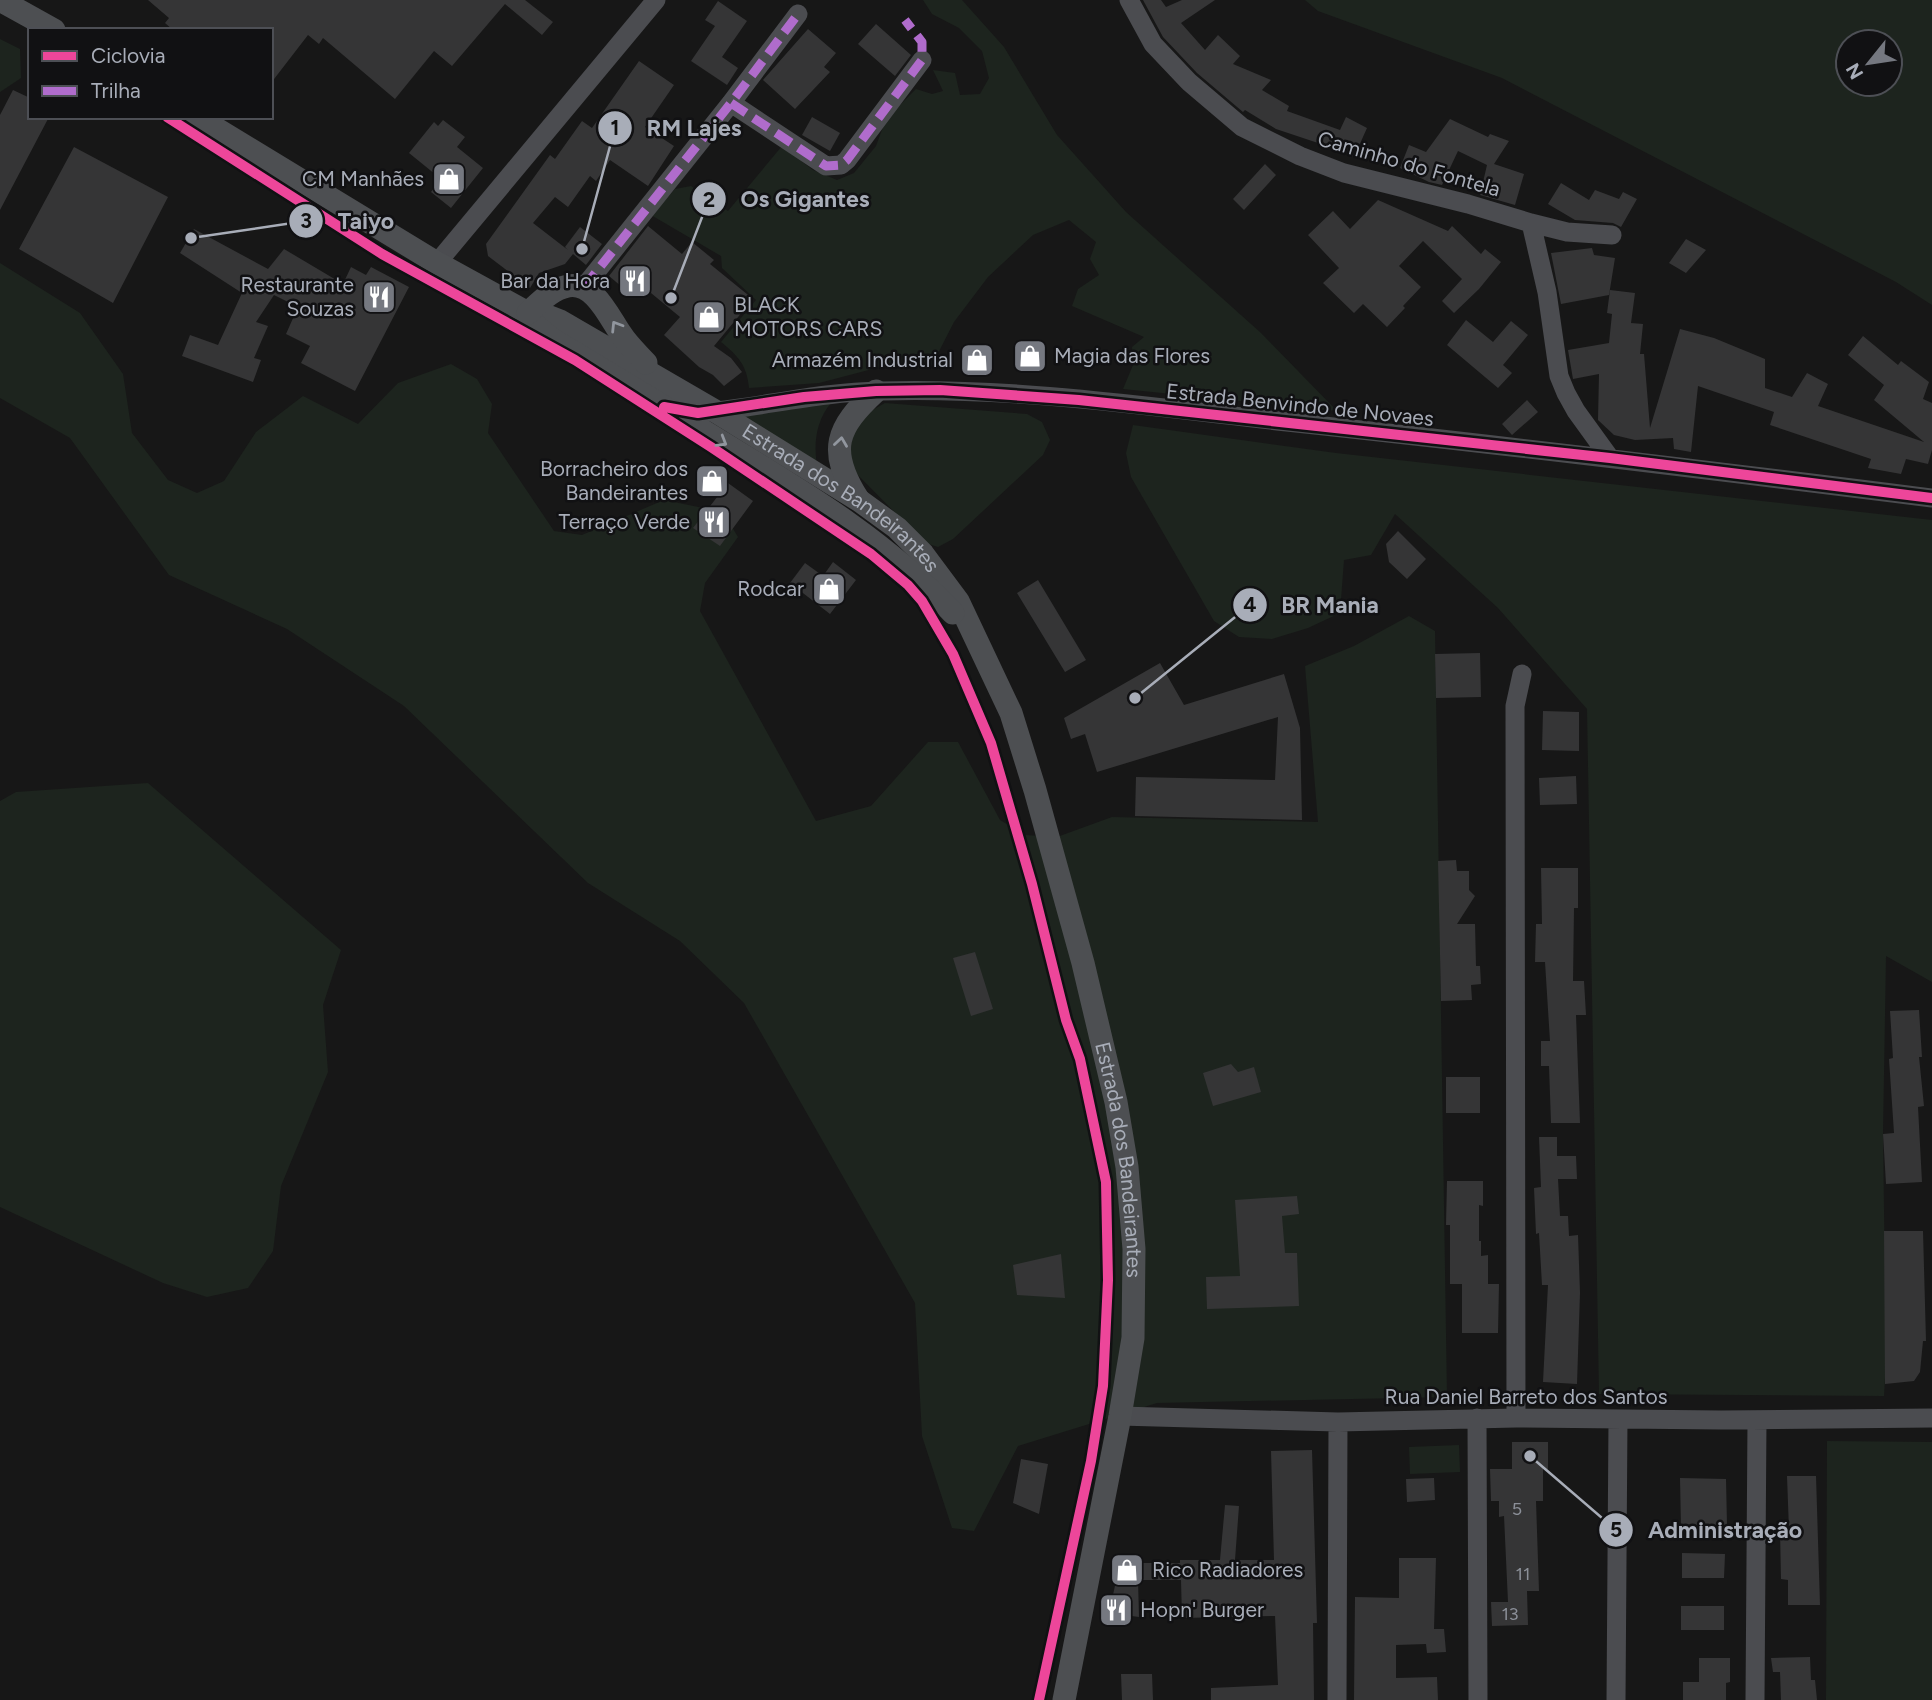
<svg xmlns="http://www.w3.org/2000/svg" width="1932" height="1700" font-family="Figtree,sans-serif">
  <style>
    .green { fill: #1d241e; fill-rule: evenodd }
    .building { fill: #353536 }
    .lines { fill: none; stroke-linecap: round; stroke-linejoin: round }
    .minor { stroke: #4b4c50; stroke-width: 19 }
    .major { stroke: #4d4f52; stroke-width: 23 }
    .quiet { stroke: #b06ccc; stroke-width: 9; stroke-dasharray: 18 9; stroke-linecap: butt }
    .cycleway-casing { stroke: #111113; stroke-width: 15 }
    .cycleway { stroke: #ed469a; stroke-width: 10 }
    .oneway { stroke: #91969e }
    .labels { text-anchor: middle; stroke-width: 5; stroke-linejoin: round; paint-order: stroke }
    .number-label { font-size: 18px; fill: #8b8f98 }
    .street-label { font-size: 21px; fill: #a8adb8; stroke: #111113 }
    .poi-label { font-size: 21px; fill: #a8adb8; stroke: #111113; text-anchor: end }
    .leader { fill: none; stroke: #a8adb8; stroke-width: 2.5 }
    .callout-dot { fill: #a8adb8; stroke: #111113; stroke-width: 2.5 }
    .mark-label { font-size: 21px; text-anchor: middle; font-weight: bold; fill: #111 }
    .callout-label { font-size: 23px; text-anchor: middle; font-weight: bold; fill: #a8adb8; stroke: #111113; stroke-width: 5; stroke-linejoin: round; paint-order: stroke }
  </style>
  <rect width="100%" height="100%" fill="#171717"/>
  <path class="green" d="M923,0h39l42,47 53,88 69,77 135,121 76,78 -214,-22 10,-24 -1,-18 12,-10 -72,-31 6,-17 21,-14 -9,-16 6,-17 -27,-22 -36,15 -45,42 -34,45 -24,47 -46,-3 -65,17 -70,5c-2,-23 -11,-32 -28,-46l35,-42 -34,-32 -1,-12 -70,-41 24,-26 16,-3 37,25 54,-65 31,24 24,10 17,-7 22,-27 10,-27 30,-30 16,5 11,-3 -10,-21 22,3 5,22 20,-1 9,-16 -7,-27 -23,-23 -27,-14z
    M1305,0h627v305l-36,-23 -394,-204 -184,-67zM1848,42h42v42h-42z
    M0,39l20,10 1,29 -21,14z
    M0,263l80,50 43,61 9,59 36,47 29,13 27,-12 32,-49 47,-36 55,28 40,-41 53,-19 26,15 15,25 -4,29 66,98 28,4 82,-35 59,12 15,25 -33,46 -5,28 116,210 55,-15 57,-64h30l42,78 25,15 32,2 55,-20 206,5 -13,-156 49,-20 55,-30 26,15 12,766 -290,6 -139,43 -44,85 -22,-3 -30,-92 -7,-133 -171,-300 -64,-62 -92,-58 -184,-177 -117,-77 -118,-54 -99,-137 -70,-40z
    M831,403c-16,19 -18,44 -13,67l-86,-55z
    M885,403l142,11 15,8 8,18 -7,15 -90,84 -15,8 -13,-4 -74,-75 -4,-35 13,-16z
    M1133,425l203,28 596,67v462l-46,-26 -3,178 3,226 -2,36 -285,-2 -12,-685 -89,-101 -103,-94 -24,41 -27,5 -4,53 -32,15 -36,11 -33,-2 -25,-16 -83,-144 -5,-24z
    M148,783l193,167 -18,55 5,67 -47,114 -8,65 -25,37 -41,9 -44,-14 -163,-76v-406l16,-9z
    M1827,1441l105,1v258h-106z
    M1459,1445l1,27 -50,2 -1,-27z"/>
  <path class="building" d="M148,0h377l28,22 -11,13 -37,-31 -53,62 -18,-15 -39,48 -72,-61 -4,6 -11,-9 -37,48v-53h-98l-8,-7 4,-5z
    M1143,0h18l5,7 16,-7h33l-34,23 24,27 13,-15 22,21 -7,8 38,16 -9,10 27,16 -2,5 53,19 6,-13 21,11 -13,29 -26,-13 -1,2 -51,-17 -31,-19 -2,2 -46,-39 -34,-36z
    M718,1l29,20 -25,36 16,11 -11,17 -36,-24 24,-35 -10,-6z
    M876,24l35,31 -16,21 -37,-32z
    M808,29l28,24 -12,14 6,5 -35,37 -32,-29z
    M639,61l35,24 -29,42 29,19 -26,40 -38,-26 -14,21 -6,-5 -22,31 -13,-10 -22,26 35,27 -3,-3 15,-20 22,17 -16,21 -13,-11 -8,10 -26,9 -9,15 -42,-32 -2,-12 64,-89 5,4 27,-38 10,7z
    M13,90l17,8v19h19l-49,93v-95z
    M812,117l28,16 -10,18 -28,-16z
    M1450,119l38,18 2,-3 19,7 -15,23 30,10 -9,31 -35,-10 7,-30 -29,-14 -16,34 -13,-3 -29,-14 9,-23 17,7z
    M443,120l22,17 -8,10 26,21 -32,40 -20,-16 10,-13 -32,-26 25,-31 4,4z
    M74,147l94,50 -55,106 -94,-54z
    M1265,164l11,11 -32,35 -11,-11z
    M1561,183l28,17 6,-10 24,9 4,-7 14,7 -16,28 -8,-4 -38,-3 -27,-16z
    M1378,200l70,31 4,-5 29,28 4,-5 16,13 -22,27 -25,24 -12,-12 20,-22 -39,-38 -24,25 22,21 -18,19 2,2 -18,19 -24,-23 -9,9 -31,-30 16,-15 -31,-33 25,-24 17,18z
    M648,226l34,28 10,-12 22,18 -4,4 43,35 -39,47 17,12 11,14 -18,14 -11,-11 -14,-8 -35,-32 16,-18 -29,-24 -3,3 -20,-17 -6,8 -13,-11z
    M194,229l74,40 16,-20 59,35 8,-17 15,8 5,-8 38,20 -54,104 -54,-28 9,-17 -24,-12 12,-27 -24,-12 -18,27 12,4 -14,32 7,2 -8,22 -71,-26 8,-21 28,10 24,-52 -62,-40z
    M1686,239l20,11 -20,23 -17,-10z
    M1592,248l2,7 21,3 -6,37 -48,9 -10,-51z
    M1610,290l25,3 -4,30 12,1 -3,30h4l6,74 30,-99 34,9 51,21v29l27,9 15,-24 21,11 -10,22 106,36 -50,-42 10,-15 -36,-30 15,-19 35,29 3,-4 28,21 -6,17 9,4v47l-4,14 -22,-5 -5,15 -33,-6 3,-9 -101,-34 4,-13 -76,-26 -7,66 -17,-3 -1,-11 -38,2 -21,-5 -16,-15 1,-46 -26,5 -5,-29 41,-7 3,-29 -5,-1z
    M1466,320l27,22 18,-21 17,14 -25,30 9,8 -14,15 -51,-43z
    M1527,400l11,12 -26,23 -10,-11z
    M728,483l25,18 -33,45 -27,-18z
    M1398,531l28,28 -19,20 -18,-17 -3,-18z
    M833,562l23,18 -26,34 -40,-31 15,-20 18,13z
    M1038,580l48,80 -21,12 -48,-79z
    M1480,653l1,44 -45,1 -1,-44z
    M1160,663l24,42 100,-31 16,54 2,92 -167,-4 1,-39 139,3 3,-63 -181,55 -12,-38 -14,5 -7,-21z
    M1543,711l36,1v39l-37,-1z
    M1576,776l1,28 -37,1 -1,-27z
    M1456,860l1,11h12v19l6,6 -18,28h18l1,42h4l1,18 -10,1 1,15 -31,1 -3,-140z
    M1541,868h37v40h-4l-1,73h11l2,34h-10l4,108h-29l-2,-57h-8v-25h9l-5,-79h-10l1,-38h6z
    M975,952l18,57 -22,7 -18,-58z
    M1919,1010l3,47h-3l5,49 -6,1 4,75 -36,2 -3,-50 11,-1 -5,-74 4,-1 -3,-47z
    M1231,1064l7,8 16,-5 7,25 -48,14 -10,-33z
    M1446,1077h34v36h-34z
    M1539,1137h18v19h19l1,23h-19l2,37h8l1,20 9,-1 2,58 -3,91 -34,-2 5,-97h-6l-3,-52 -3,1 -2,-46 7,-1z
    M1447,1181h36v25l-4,-1v36h2v15l7,-1v29h11l-1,49h-36v-49h-12v-59h-4z
    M1297,1196l2,18 -17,2 3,37h12l2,53 -92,3 -1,-32 34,-1 -5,-76z
    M1884,1231h39l3,110h-3l-3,31 -6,9 -29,3z
    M1061,1254l4,44 -48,-3 -4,-30z
    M1512,1442h36v27h-5v32h-7l3,90h-12l1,34 -36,1 -1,-24h17l-4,-86 -5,1v-16h-8l-1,-32h22z
    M1312,1450l5,173h-4l1,77h-103v-12l67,-3 -3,-69 -93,2 -1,-38h-43l1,37 -30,-4 11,-50h60v-3h40l5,-55 14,1 -4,54h39l-3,-109z
    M1021,1459l27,5 -9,50 -26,-11z
    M1787,1476h29l4,129h-32v-25l-7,-1 -1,-49h9z
    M1434,1478l1,22 -28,2 -1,-23z
    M1680,1478l46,1 1,46 -46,2z
    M1682,1553l43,1 -1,24h-42z
    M1399,1558h37l-2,71h10l2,23 -19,1 -1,-9 -30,1v33l41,-1 1,23h-84l1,-103 44,1z
    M1681,1606h43v24h-43z
    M1810,1657l1,23h4l2,20h-36l-1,-28h-7l-2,-14z
    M1699,1658h31v24l-4,1v17h-43v-18h16z
    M1121,1674h31l1,26h-31z"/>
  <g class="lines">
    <path class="minor" d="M1129,0l24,44 36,38 53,45 58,29 44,17 124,31 63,19 36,9 45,3
      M731,103l95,63 15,-1 6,-5 75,-100
      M1531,223l16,69 12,84 7,17 10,18 34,47
      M437,263l219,-263
      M584,287l147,-184 67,-89
      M708,412c58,-6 114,-20 172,-21 136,-4 272,16 407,31 215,23 430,49 645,76
      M1120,1416l218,6 178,-4 205,2 211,-2
      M1477,1418l1,282
      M1516,1418l-1,-712 7,-32
      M1337,1700l1,-278
      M1616,1700l2,-281
      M1755,1700l2,-280"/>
    <g class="major">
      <path d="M0,0l54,30"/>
      <path id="s1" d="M197,117l240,146 91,50 14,1 18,7 155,90 145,90 37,27 26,26 35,47 53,112 24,77 48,173 33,139 11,65 7,82 -1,89 -13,78 -56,284"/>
      <path d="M528,313l6,11 18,15c60,36 121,73 181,110 82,50 154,94 220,164"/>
      <path d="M528,313c12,-11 24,-24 40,-27 26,-5 41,31 53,48 7,11 17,20 25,29"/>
      <path d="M858,499c-31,-49 -22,-71 18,-108"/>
    </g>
    <path class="quiet" d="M731,103l95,63 15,-1 6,-5 75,-100v-18l-17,-22
      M584,287l147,-184 67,-89"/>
    <g class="cycleway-casing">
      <path id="cycleway" d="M167,117l215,137 193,106 136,87 160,107 37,31 14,16 31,53 38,89 41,141 34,136 14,39 26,123 2,98 -5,106 -12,75 -52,239
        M664,407l34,6 106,-16 72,-6 64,-1 139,10 531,58 322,40"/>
    </g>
    <use href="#cycleway" class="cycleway"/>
  </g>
  <defs><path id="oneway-chevron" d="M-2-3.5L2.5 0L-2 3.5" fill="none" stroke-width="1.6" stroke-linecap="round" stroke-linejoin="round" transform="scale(1.75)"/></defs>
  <g class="oneway">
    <use href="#oneway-chevron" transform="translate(616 326) rotate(-122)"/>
    <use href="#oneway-chevron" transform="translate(722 442) rotate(31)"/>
    <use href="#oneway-chevron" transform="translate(841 442) rotate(-82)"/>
  </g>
  <defs>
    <g id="shop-square" transform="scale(1.75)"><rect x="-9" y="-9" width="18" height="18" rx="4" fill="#757880" stroke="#111113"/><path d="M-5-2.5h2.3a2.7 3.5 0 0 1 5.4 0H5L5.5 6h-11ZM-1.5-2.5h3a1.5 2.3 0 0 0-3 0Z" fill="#fff"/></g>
    <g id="restaurant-square" transform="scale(1.75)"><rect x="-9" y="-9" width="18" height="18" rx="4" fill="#757880" stroke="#111113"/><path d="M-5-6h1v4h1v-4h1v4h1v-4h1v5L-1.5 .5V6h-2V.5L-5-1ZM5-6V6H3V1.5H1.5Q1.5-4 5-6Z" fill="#fff"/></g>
  </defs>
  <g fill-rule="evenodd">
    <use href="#shop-square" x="449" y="179"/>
    <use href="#restaurant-square" x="635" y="281"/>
    <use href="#restaurant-square" x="379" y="297"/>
    <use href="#shop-square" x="709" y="317"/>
    <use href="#shop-square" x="1030" y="356"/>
    <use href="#shop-square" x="977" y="360"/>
    <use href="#shop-square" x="712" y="481"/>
    <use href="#restaurant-square" x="714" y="522"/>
    <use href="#shop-square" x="829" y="589"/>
    <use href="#shop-square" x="1127" y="1570"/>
    <use href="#restaurant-square" x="1116" y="1610"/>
  </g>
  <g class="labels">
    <g class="number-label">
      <text x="1517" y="1515">5</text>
      <text x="1523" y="1580">11</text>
      <text x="1510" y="1620">13</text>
    </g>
    <g class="street-label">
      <text transform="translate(1409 164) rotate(16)" y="7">Caminho do Fontela</text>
      <text transform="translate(1300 405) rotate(6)" y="7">Estrada Benvindo de Novaes</text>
      <text dy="7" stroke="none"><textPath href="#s1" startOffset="751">Estrada dos Bandeirantes</textPath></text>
      <text dy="7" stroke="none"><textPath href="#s1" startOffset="1494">Estrada dos Bandeirantes</textPath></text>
      <text x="1526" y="1404">Rua Daniel Barreto dos Santos</text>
    </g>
    <g class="poi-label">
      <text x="424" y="186">CM Manhães</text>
      <text x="610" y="288">Bar da Hora</text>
      <text x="354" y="292">Restaurante<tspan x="354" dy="24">Souzas</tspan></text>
      <text x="734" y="312" text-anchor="start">BLACK<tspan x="734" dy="24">MOTORS CARS</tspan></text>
      <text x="1054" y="363" text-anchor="start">Magia das Flores</text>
      <text x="953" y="367">Armazém Industrial</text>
      <text x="688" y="476">Borracheiro dos<tspan x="688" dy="24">Bandeirantes</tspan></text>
      <text x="690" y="529">Terraço Verde</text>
      <text x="804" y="596">Rodcar</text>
      <text x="1152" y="1577" text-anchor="start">Rico Radiadores</text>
      <text x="1140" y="1617" text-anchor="start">Hopn' Burger</text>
    </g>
  </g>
  <path class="leader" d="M582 249L615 128M671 298L709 199M191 238L306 221M1135 698L1250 605M1530 1456L1616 1530"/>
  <g class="callout-dot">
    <circle cx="582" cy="249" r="7"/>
    <circle cx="671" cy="298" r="7"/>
    <circle cx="191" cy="238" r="7"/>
    <circle cx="1135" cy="698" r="7"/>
    <circle cx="1530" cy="1456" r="7"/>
    <circle cx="615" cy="128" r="18"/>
    <circle cx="709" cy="199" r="18"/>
    <circle cx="306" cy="221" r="18"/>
    <circle cx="1250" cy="605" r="18"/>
    <circle cx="1616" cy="1530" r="18"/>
  </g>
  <g class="mark-label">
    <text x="615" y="135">1</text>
    <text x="709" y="207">2</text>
    <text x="306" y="228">3</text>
    <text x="1250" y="612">4</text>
    <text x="1616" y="1537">5</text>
  </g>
  <g class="callout-label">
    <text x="694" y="136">RM Lajes</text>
    <text x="805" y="207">Os Gigantes</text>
    <text x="366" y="229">Taiyo</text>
    <text x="1330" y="613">BR Mania</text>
    <text x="1725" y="1538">Administração</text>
  </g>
  <rect x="28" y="28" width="245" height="91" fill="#111113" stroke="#4d4f55" stroke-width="2"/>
  <rect x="42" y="51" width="35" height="10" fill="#ed469a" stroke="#4d4f55" stroke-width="2"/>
  <text x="91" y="63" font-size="21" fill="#a8adb8">Ciclovia</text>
  <rect x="42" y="86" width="35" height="10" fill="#b06ccc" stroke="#4d4f55" stroke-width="2"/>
  <text x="91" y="98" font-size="21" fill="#a8adb8">Trilha</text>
  <g transform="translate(1869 63) rotate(240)"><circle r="33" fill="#111113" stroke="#4d4f55" stroke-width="2"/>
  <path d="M0-5L12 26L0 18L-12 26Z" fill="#757880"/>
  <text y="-10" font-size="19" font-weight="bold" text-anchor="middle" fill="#a8adb8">N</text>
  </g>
</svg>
